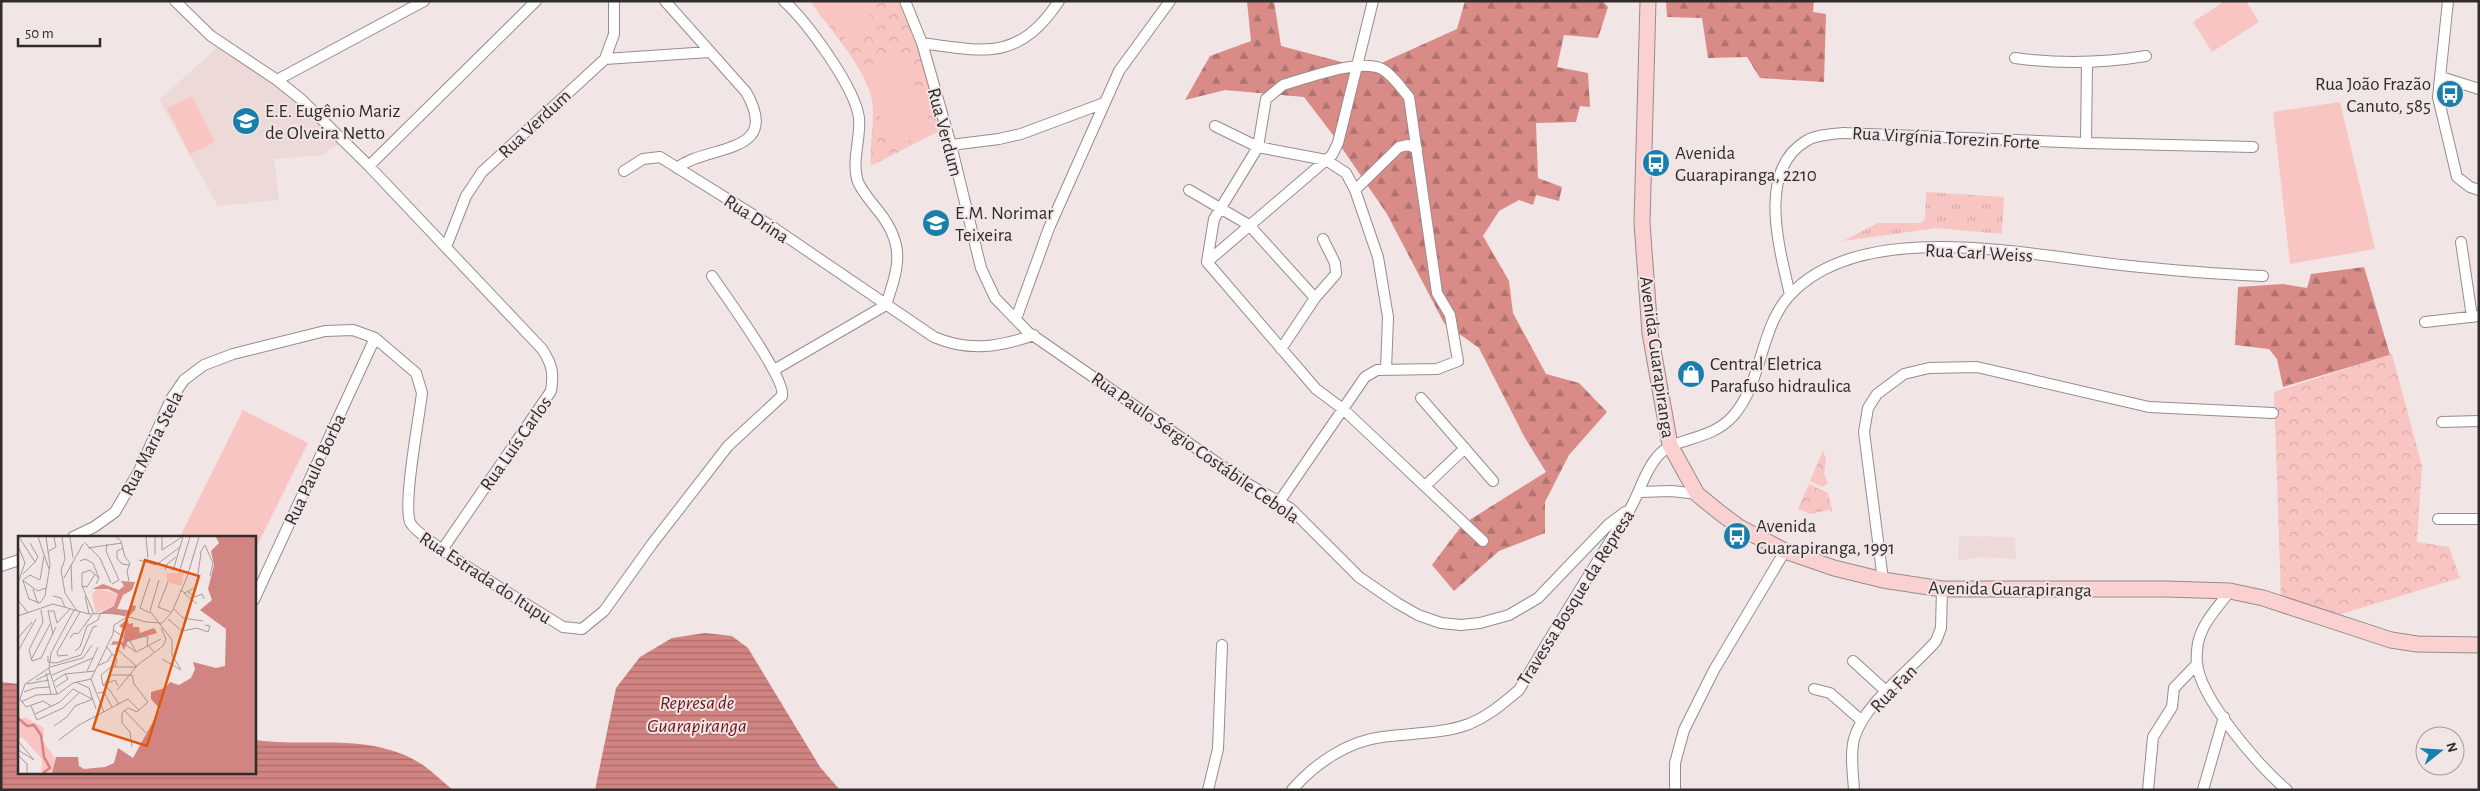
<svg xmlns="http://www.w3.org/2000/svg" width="2480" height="791" font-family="'Alegreya Sans',sans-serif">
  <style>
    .built { fill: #edd9d7 }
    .grass { fill: url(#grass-tufts) }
    .forest { fill: url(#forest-firs) }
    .park { fill: url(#park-crowns) }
    .pitch { fill: #f8c5c2 }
    .water { fill: url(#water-rules) }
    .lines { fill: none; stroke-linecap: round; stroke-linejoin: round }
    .street-casing { stroke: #968c8b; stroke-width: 12 }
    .secondary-casing { stroke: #968c8b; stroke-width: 17 }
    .street { stroke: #fff; stroke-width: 10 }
    .secondary { stroke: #fbd0d0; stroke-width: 15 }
    .labels { text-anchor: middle; stroke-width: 4; stroke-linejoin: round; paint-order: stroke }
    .poi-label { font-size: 19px; fill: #302c2b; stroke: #f1e6e5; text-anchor: start }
    .street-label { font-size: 19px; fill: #302c2b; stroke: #f1e6e5 }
    .water-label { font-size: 20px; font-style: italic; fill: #72151d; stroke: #f1e6e5 }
    .inset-river { fill: none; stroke: #d18481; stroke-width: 2.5 }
    .inset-road { fill: none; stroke: #a49c9b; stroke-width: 1 }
    .view { fill: #df570e; fill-opacity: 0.15; stroke: #df570e; stroke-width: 2.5 }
    .inset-edge { fill: none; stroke: #302c2b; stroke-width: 2.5 }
  </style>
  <defs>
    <pattern id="grass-tufts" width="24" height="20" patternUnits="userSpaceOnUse" patternTransform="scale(1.25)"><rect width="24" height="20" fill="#f8c5c2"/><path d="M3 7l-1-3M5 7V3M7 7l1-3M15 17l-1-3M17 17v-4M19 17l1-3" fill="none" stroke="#d5a9a7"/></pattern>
    <pattern id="forest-firs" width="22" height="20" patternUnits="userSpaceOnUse" patternTransform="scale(1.25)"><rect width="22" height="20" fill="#d98b88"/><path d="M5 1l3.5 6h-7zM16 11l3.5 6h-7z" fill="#b0726f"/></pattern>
    <pattern id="park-crowns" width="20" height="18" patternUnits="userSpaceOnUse" patternTransform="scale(1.25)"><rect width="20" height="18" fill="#f8c5c2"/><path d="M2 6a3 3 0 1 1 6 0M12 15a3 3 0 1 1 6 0" fill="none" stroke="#d5a9a7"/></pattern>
    <pattern id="water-rules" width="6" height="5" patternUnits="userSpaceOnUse" patternTransform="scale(1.25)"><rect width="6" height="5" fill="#d18481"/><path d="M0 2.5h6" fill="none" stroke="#aa6c6a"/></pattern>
  </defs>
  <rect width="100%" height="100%" fill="#f1e6e5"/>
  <path class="built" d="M221,44l75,53 46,45 -20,13 -48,4 5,41 -61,6 -59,-106z
    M1959,536l56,1 1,22 -34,-2 -24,4z"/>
  <path class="grass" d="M1926,192l78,5 -2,37 -65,-6 -94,13 35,-18h43l4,-4z"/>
  <path class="forest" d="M1247,1h27l7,45 87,23 89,-40 8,-28h138l5,6 -10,31 -34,-3 -7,32 31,6 2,34 -10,-1 -4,16 -40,1 2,55 24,9 -3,14 -23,-6 -3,10 -14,-5 -20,11 -16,25 26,45 4,32 33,61 33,9 28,29 -38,43 -24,47v31l-46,18 -45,40 -22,-26 31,-41 83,-52 -21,-34 -46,-90 -35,-25 -57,-109 -54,-79 -29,-38 -79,-7 -40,10 25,-44 41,-15z
    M1666,1h148l-1,11 13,2 -2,68 -64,-4 -13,-21 -39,1 -6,-40 -35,-1z
    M2364,267l26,88 -107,32 -6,-28 -8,-10 -34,-4 3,-58 45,-3 24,4 4,-14z"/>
  <path class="park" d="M810,1h90l6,11 37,117 -72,37c-2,-21 3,-38 2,-58 -1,-33 -44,-80 -63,-107z
    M2392,354l30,112 -5,76 32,5 11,31 -122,37 -57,-16 -7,-207z
    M1823,451l3,7 -2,16 4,9 -6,4 -12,-6z
    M1809,484l19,9 5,21 -4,-4 -18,4 -13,-5z"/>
  <path class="pitch" d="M830,1h29l20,26 -27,21 -31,-40z
    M2225,1h21l13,21 -47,30 -19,-30z
    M902,53l31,78 -41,16 -31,-78z
    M192,96l23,46 -25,12 -23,-46z
    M2340,102l35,147 -85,15 -17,-152z
    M243,410l65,33 -54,109v-15h-74z"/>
  <path class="water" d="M705,633l27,3 16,12 72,119 20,23h-245l21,-102 24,-31 32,-19z
    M1,682l18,2v88h235v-32c57,8 117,-9 169,25 10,7 20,17 30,25h-452z"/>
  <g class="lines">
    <g class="street-casing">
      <path id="street" d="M175,1l36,35 66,44 25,20 67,66 173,183c10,15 12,24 9,42l-109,159
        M665,1l81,91c37,64 -39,52 -69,76
        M784,1c23,21 71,86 75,117 2,21 -8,43 -1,64 5,11 14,21 22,31 26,34 18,55 6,92
        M905,1l17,42 29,102 30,123 14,30 33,34 220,152 42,24 69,69 38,26 21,12 23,8 20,2 19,-2 29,-8 29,-17 71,-74 16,-12
        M1373,1l-35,142 -6,12 -125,107 109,127 27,20 140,132
        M2448,1l-10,96 19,80 13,10 9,3
        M922,43c63,9 97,18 137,-42
        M2015,58c44,6 88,5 131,-2
        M605,59l104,-7
        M2441,77l38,12
        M277,80l147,-79
        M1215,126l43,21 68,13 20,13 9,17 44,-43 9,-2 9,4
        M2086,143l1,-80
        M951,145l48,-6 22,-5 83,-31
        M369,166l167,-165
        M624,171l19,-12 17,-2 111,69 163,111c35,15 65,10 100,-2
        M1189,190l60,35 66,73
        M1355,190l23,67 10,60 -2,53
        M2461,242l11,75
        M446,247l20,-51 16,-24 123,-113 9,-25v-33
        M1207,262l7,-43 44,-72 8,-48 17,-14c24,-7 77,-27 99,-16 11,6 19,19 27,28l28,196 13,22 8,46 -21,8 -60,1 -12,7 -86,125
        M1790,295c-10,-45 -34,-124 16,-154 10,-6 25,-7 37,-8l243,10 167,4
        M1016,319l33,-91 70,-157 51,-70
        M2425,322l54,-6
        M1281,349l34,-51 21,-24 -1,-11 -12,-24
        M774,370l112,-65
        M1421,398l72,83
        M2442,422l37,-1
        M1425,486l40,-38
        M1639,492l33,-1 25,3
        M2438,519h41
        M73,537l21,-10 21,-15 24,-41 32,-72 13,-19 20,-15 29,-11 92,-23 28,-1 22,8 41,35 6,20c-3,26 -19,109 -12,129 5,16 130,90 153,105l19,2 22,-18 48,-67 76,-98 54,-50c5,-16 -58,-102 -70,-120
        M1,566l18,-6
        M1883,580l-19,-148 4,-24 9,-14 27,-20 25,-6 48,-1 172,40 124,6
        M2230,591c-12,16 -28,32 -32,52 -1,6 -2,13 -1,20 3,36 63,104 90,127
        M254,600l121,-262
        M1853,661l34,31
        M1814,689l16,4 32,28
        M1208,790l10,-41 4,-104
        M1292,790c22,-26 56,-49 90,-53 29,-4 60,-3 87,-13 20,-8 34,-21 50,-34 36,-61 74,-121 111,-181 10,-17 14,-37 27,-52 17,-21 53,-15 76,-41 30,-34 26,-86 56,-120 71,-79 239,-41 332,-31 47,5 95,9 142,11
        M1675,790v-27l9,-33 30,-60 71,-119
        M1854,790c-1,-17 -4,-35 0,-51 10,-36 57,-69 82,-98l5,-13 1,-39
        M2148,790l5,-53 19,-30 2,-19 23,-24
        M2203,790l21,-73"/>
    </g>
    <g class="secondary-casing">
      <path id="secondary" d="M1648,1l-6,222 8,110 20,112 27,49 22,18 20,15 46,24 49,17 49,12 59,9h224l64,2 33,7 128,42 26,4 62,1"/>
    </g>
    <use href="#street" class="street"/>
    <use href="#secondary" class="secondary"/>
  </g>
  <defs>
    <g id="bus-disc" transform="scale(1.4375)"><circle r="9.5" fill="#197faa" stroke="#f1e6e5"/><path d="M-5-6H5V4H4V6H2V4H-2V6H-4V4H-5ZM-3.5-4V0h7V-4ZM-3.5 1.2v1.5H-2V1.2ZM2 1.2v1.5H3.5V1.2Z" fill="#fff"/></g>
    <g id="school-disc" transform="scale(1.4375)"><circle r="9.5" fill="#197faa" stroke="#f1e6e5"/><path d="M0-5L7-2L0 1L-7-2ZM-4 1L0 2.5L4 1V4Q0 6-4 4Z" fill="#fff"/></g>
    <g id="shop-disc" transform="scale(1.4375)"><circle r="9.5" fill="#197faa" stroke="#f1e6e5"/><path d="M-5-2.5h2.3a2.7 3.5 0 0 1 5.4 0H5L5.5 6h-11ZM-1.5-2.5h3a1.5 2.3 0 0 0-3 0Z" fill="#fff"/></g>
  </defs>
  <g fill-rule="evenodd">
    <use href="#bus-disc" x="2450" y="94"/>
    <use href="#school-disc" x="246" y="121"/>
    <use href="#bus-disc" x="1656" y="163"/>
    <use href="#school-disc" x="936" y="223"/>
    <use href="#shop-disc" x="1691" y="374"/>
    <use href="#bus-disc" x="1737" y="536"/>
  </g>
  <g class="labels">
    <g class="poi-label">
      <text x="2431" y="90" text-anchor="end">Rua João Frazão<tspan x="2431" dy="22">Canuto, 585</tspan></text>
      <text x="265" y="117">E.E. Eugênio Mariz<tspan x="265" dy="22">de Olveira Netto</tspan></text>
      <text x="1675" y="159">Avenida<tspan x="1675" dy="22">Guarapiranga, 2210</tspan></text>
      <text x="955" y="219">E.M. Norimar<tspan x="955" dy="22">Teixeira</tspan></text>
      <text x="1710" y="370">Central Eletrica<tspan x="1710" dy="22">Parafuso hidraulica</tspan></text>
      <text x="1756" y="532">Avenida<tspan x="1756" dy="22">Guarapiranga, 1991</tspan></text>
    </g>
    <g class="street-label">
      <text transform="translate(534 123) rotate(-43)" y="7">Rua Verdum</text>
      <text transform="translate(946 132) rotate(75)" y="7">Rua Verdum</text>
      <text transform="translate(1946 137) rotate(3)" y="7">Rua Virgínia Torezin Forte</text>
      <text transform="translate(757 218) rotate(33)" y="7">Rua Drina</text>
      <text transform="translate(1979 252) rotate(3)" y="7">Rua Carl Weiss</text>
      <text transform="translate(1658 357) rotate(82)" y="7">Avenida Guarapiranga</text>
      <text transform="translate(151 443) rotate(-63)" y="7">Rua Maria Stela</text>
      <text transform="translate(515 443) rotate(-55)" y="7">Rua Luís Carlos</text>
      <text transform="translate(1196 447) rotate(35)" y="7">Rua Paulo Sérgio Costábile Cebola</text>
      <text transform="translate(314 469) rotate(-65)" y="7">Rua Paulo Borba</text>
      <text transform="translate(486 577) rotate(33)" y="7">Rua Estrada do Itupu</text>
      <text transform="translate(2010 588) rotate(1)" y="7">Avenida Guarapiranga</text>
      <text transform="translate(1575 597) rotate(-58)" y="7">Travessa Bosque da Represa</text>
      <text transform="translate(1893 688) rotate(-46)" y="7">Rua Fan</text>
    </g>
    <g class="water-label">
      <text x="697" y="709">Represa de<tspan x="697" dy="23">Guarapiranga</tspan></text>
    </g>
  </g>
  <g transform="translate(18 536)">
    <rect width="238" height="238" fill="#f1e6e5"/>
    <path d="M79,52l21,6 -4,12 -18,7 -4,-18z" fill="#f8c5c2"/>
    <path d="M103,45l14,1 -3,8 -9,5 -6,14 11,1 4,-5 4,1 -1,4 -6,6 -29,-3 14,-7 4,-12 -10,-5h-16l11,-5 16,6 5,-4zM109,83l2,5 4,-1v4h6l1,6 14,-5 9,14 -6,-9 -30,9 -3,8 -3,-6 -10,1 2,-4 10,1 2,-12 -6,-4z" fill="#d98b88"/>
    <path d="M7,181l19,11 -1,13 12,17 -3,15h-11l1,-14 -19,-21h-5v-17z" fill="#f8c5c2"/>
    <path d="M149,37h17l-3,13 -14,-4z" fill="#f8c5c2"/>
    <path d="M198,1h39v236h-203l4,-16h22l1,9 5,3 21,-2 9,-4 4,-15 15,10 27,-49 -9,-10v-7l14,-4 5,-6 9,3 12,-7 4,-9 -2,-7 23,6 9,-2 1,-37 -26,-19 12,-10 -4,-11 6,-24 -3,-14 8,-8z" fill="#d18481"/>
    <path class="inset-river" d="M0,182l9,8 7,-1 7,10 3,22 6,11 -7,5"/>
    <path class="inset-road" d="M1,1l16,25M20,1l11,32M44,1l3,22 -4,11 4,23 12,18M52,1l3,21M98,1l5,4 4,16 5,6 -3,8 2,10M128,1l2,21M144,1v13l20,-13M66,6l16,16 11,25M12,7l8,14 -3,5M89,8l-1,7 13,29 -7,4M0,10l7,17 -7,20M70,12l34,-5M105,12l-6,3v7l5,6 8,1M31,15l7,-4 -2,-10M182,17l5,-8 8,18 -3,13M137,19v-18M121,24l17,5 24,-18 3,-10M62,25l5,-2 8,4 6,15 -3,6M53,29l1,26M147,34l2,-6 9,-7M155,35l7,-24M161,37l11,-36M5,38l12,-12M46,42l19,-34M132,42l-10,30 10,5M4,44l16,11 8,-3M141,44l-9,31 22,29v15l9,15 -19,-11M4,45l8,-6 10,5 4,-24M5,45l6,18 11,4 5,-7 5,-31 -4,-28M150,46l-10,25 13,5M64,50l5,1 8,-13M15,53l5,15M162,54l5,3 11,-6 5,-34M170,56l7,5 7,-3 2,5M166,57l13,11M35,60l8,2 4,9M67,60l4,18M0,64l10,13M156,73l9,9 20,3M23,74l2,12 -14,28 3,11 9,-3 15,-31M76,78l-12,-28v-13l8,-3 9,8M0,80l35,-12 36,10 26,-1 31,9 16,1 10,-11 15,-35 12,-40M150,83l14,12 15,-3 11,4 2,-6 -5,-1M95,94l17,11 6,11 25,-13M35,98l-5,-23h6l3,12 13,-14M0,102l14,-16M52,102l4,-5 4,1 14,-19M108,102l3,-3 19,2 -1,7 7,8M108,102v7l10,7M88,110l11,14 -2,7M98,112l20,18M0,115l18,-32M57,115l5,-4 7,-21 11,-6 2,-6M50,119l-10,1 -1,-4 23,-40M30,120v6l8,1 25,-8 12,-28 4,-1M13,124l19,-36M79,130l11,-5 4,-7M32,131l33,-9 9,-13M31,132l-24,16 -5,15 6,8 17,-6 8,5M69,135l11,-24M28,137l5,21M34,139l41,-17M114,139l2,9 14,18 -11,10 -9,-4 -6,5v10l8,9 2,15M73,143l22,-45 1,-9 13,-8M73,143l13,33M18,144l15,-7M36,145l11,-7 30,-3M58,146l13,6 7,21M9,148l22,-4M85,149l12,-5 3,6M86,149l7,-10h21M38,151l12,-8 -3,-5M99,154l20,-24M6,156l11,-4 15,-1M80,157l6,-1 8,15M39,158l-8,-25 2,-16 23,-43M3,166l15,-7 22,-1 15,-11 18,-4M101,168l-10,-15 -6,-4 -2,-10 10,-8h24l28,-21 3,-7 -5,-11M13,170l6,14 26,-12 17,-16M106,174l22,23M17,178l25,-12 13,-13 19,10M36,190l13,-9 8,-11 18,-7M41,204l20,-15 49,-26 11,11M0,205l16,19M0,214l16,10M0,219l9,9v9"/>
    <path class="view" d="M127,24l54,16 -52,170 -54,-17z"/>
    <rect width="238" height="238" class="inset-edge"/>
  </g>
  <rect width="2480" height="791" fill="none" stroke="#302c2b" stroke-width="5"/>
  <g transform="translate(2440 751) rotate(73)"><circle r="24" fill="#f1e6e5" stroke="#a49c9b"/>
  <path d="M0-4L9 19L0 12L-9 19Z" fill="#197faa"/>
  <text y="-8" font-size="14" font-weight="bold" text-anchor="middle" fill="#302c2b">N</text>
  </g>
  <path d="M18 38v8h82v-8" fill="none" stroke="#302c2b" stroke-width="2.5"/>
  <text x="25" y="38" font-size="15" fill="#302c2b" stroke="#f1e6e5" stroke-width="4" paint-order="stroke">50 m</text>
</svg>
